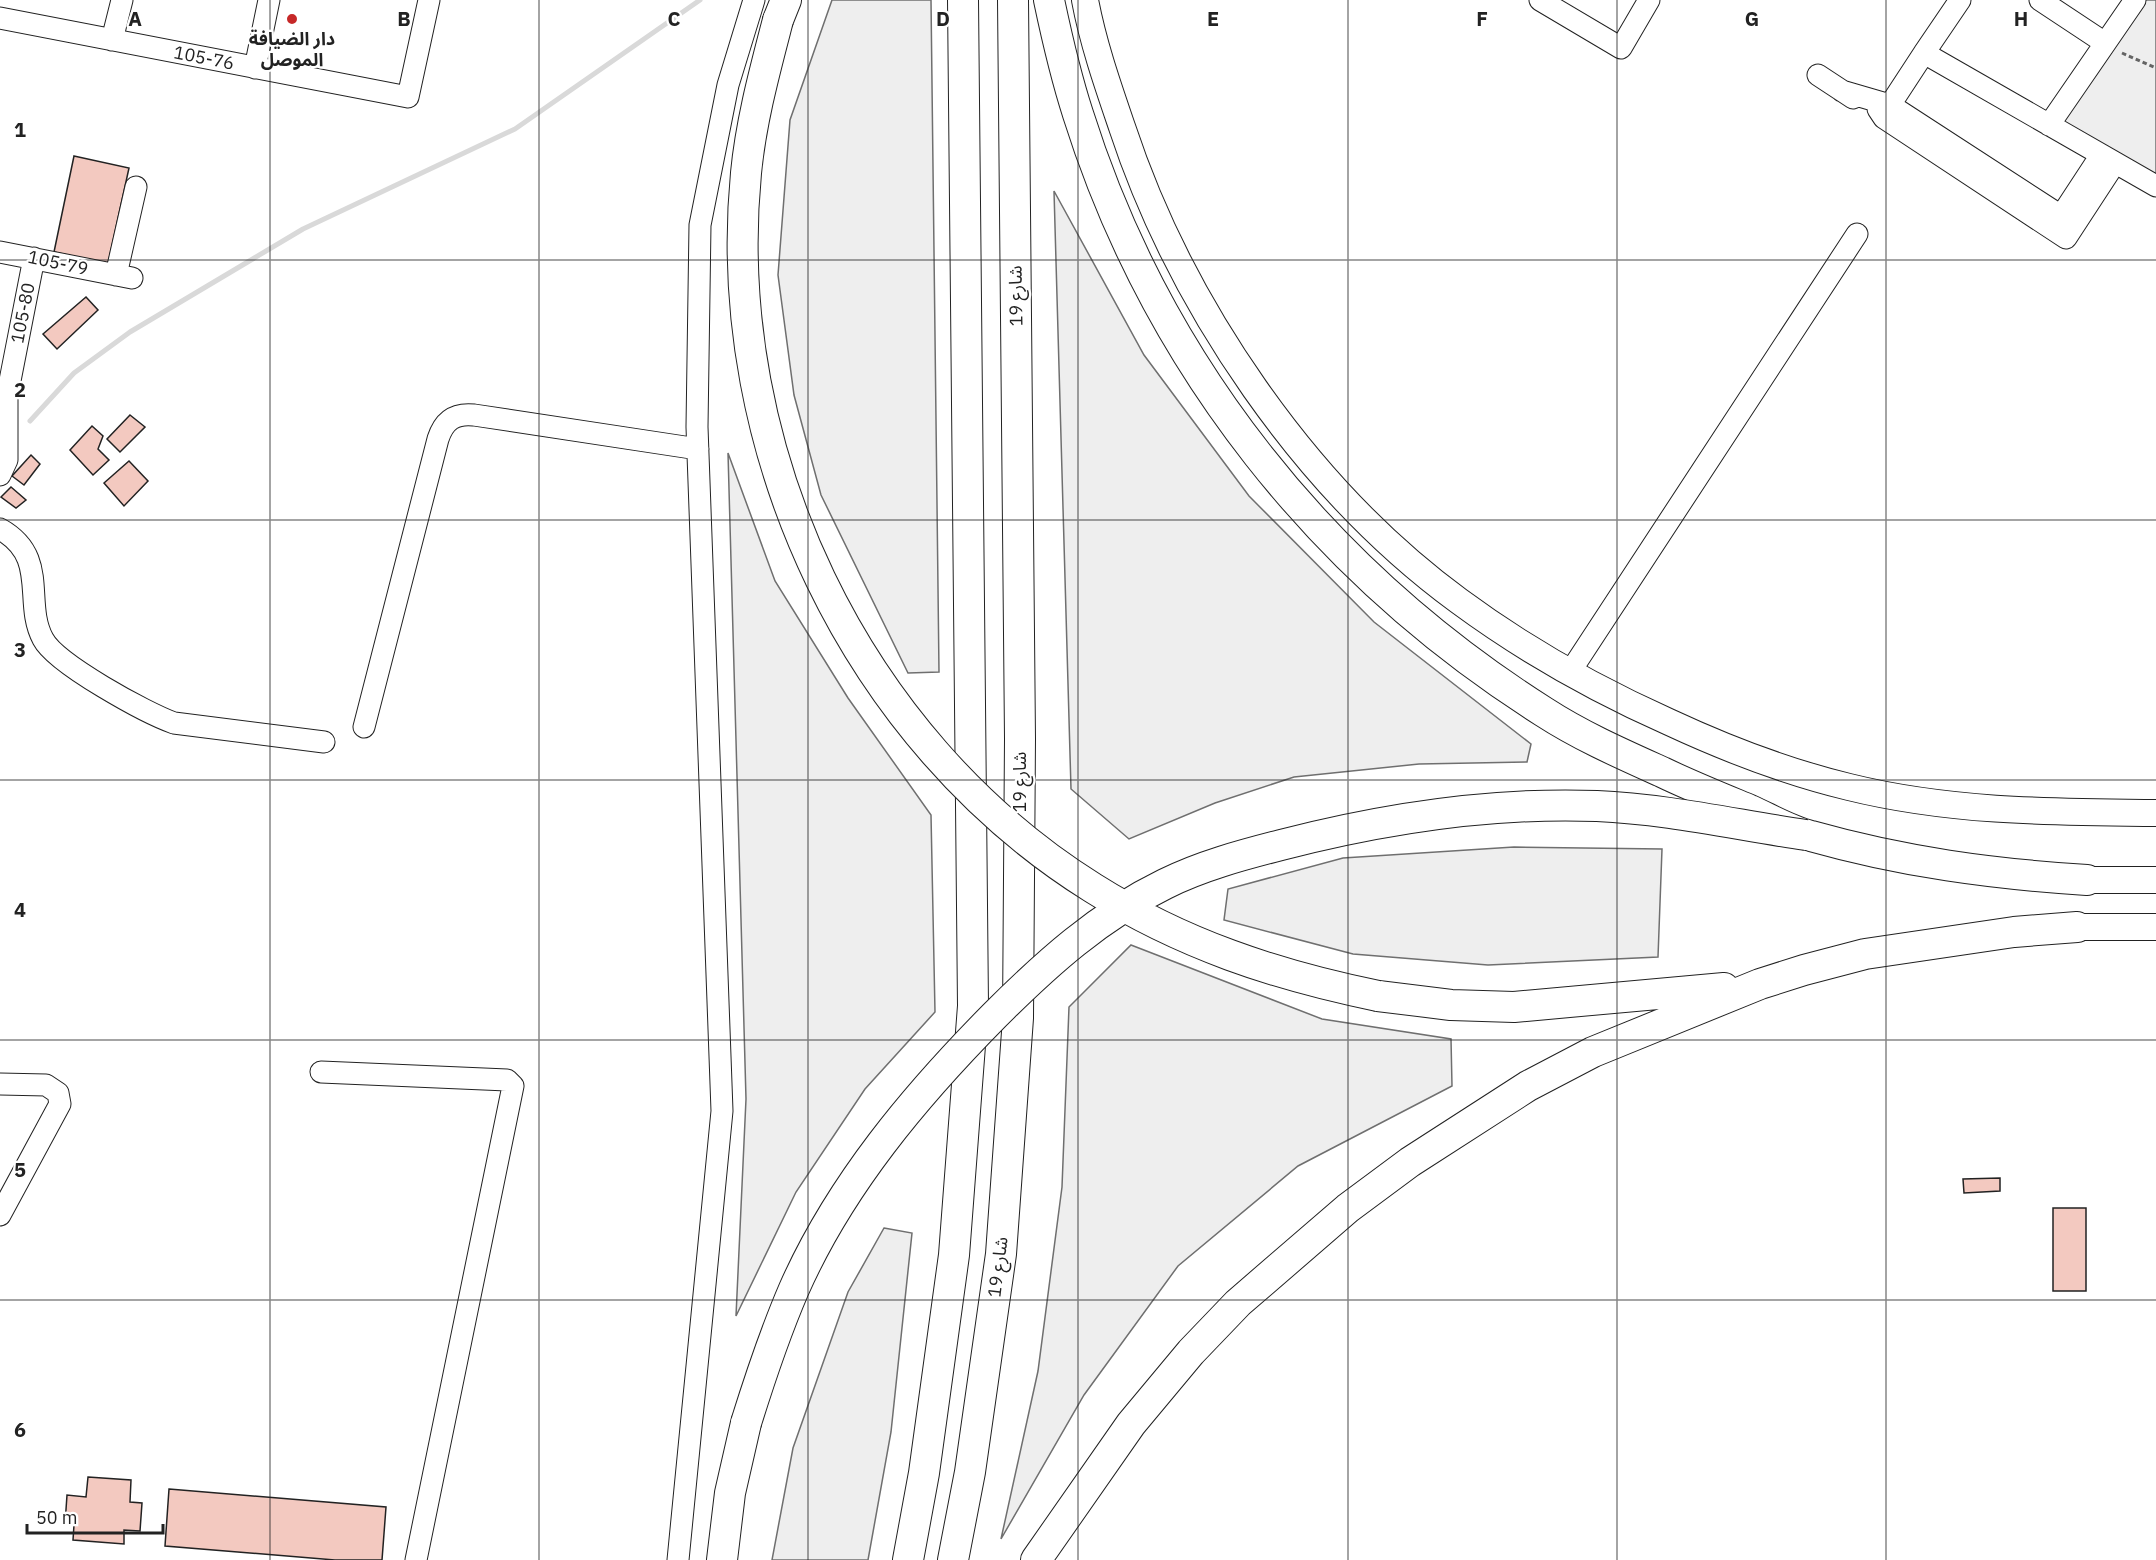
<svg xmlns="http://www.w3.org/2000/svg" width="2156" height="1560" font-family="'IBM Plex Sans','Noto Sans Arabic',sans-serif">
  <style>
    .green { fill: #eee; stroke: #6f6f6f; stroke-width: 1.5 }
    .lines { fill: none; stroke-linecap: round; stroke-linejoin: round }
    .stream { stroke: #d9d9d9; stroke-width: 5 }
    .building { fill: #f3c9c0; stroke: #222; stroke-width: 1.5 }
    .minor-casing { stroke: #222; stroke-width: 23 }
    .major-casing { stroke: #222; stroke-width: 28 }
    .highway-casing { stroke: #222; stroke-width: 32 }
    .path { stroke: #646464; stroke-width: 3; stroke-dasharray: 4.5 3; stroke-linecap: butt }
    .minor { stroke: #fff; stroke-width: 21 }
    .major { stroke: #fff; stroke-width: 26 }
    .highway { stroke: #fff; stroke-width: 30 }
    .highway-bridge-casing { stroke: #222; stroke-width: 32; stroke-linecap: butt }
    .highway-bridge { stroke: #fff; stroke-width: 30 }
    .grid { fill: none; stroke: #222; stroke-width: 1.5; stroke-opacity: 0.55 }
    .poi-dot { fill: #c62828; stroke: #fff; stroke-width: 2 }
    .labels { text-anchor: middle; stroke-width: 4.5; stroke-linejoin: round; paint-order: stroke }
    .poi-label { font-size: 18px; font-weight: bold; fill: #222; stroke: #fff }
    .street-label { font-size: 18px; fill: #222; stroke: #fff }
    .grid-label { font-size: 20px; text-anchor: middle; font-weight: bold; fill: #222; stroke: #fff; stroke-width: 4.5; stroke-linejoin: round; paint-order: stroke }
  </style>
  <rect width="100%" height="100%" fill="#fff"/>
  <path class="green" d="M832,0h99l8,672 -31,1 -87,-178 -27,-100 -16,-120 12,-155z
    M2143,0h13v181l-100,-57z
    M1054,191l90,164 105,141 125,126 157,122 -4,18 -108,2 -125,13 -79,26 -86,36 -58,-50z
    M728,453l47,128 73,117 83,117 4,197 -70,77 -69,103 -60,124 10,-217z
    M1514,847l148,2 -4,108 -170,8 -135,-11 -129,-34 4,-31 115,-31z
    M1131,945l191,74 129,20 1,47 -154,80 -120,100 -94,129 -83,144 37,-168 24,-184 7,-180z
    M884,1228l28,5 -21,199 -23,128h-96l21,-112 55,-156z"/>
  <g class="lines">
    <path class="stream" d="M30,421l44,-48 56,-41 173,-103 212,-100 185,-129"/>
  </g>
  <path class="building" d="M74,156l55,12 -21,96 -54,-12z
    M86,297l12,13 -41,39 -14,-15z
    M130,415l15,12 -25,25 -13,-13z
    M92,426l11,10 -5,13 11,11 -16,15 -23,-25z
    M31,455l9,9 -16,21 -12,-9z
    M129,461l19,20 -24,25 -20,-23z
    M11,487l15,13 -10,8 -15,-11z
    M2000,1178v13l-36,2 -1,-14z
    M2053,1208h33v83h-33z
    M88,1477l43,3 -1,22 12,1 -2,28 -16,-1v14l-51,-4 1,-15 -9,-1 2,-29 19,2z
    M169,1489l217,18 -4,53h-47l-170,-14z"/>
  <g class="lines">
    <g class="minor-casing">
      <path id="minor" d="M1540,0l81,48 28,-48
        M1960,0l-36,53 232,133
        M2040,0l65,43
        M0,18l408,79 21,-97
        M112,40l10,-40
        M255,68l14,-68
        M1818,75l35,23
        M1842,91l48,14 34,-52
        M2049,125l86,-125
        M2101,155l-40,61 -171,-111 -7,-1 -5,5 6,9 182,120 49,-75
        M0,252l132,26
        M116,275l20,-88
        M0,395l7,1 27,-138
        M0,475l7,-15v-64
        M0,529c50,28 23,73 43,110 13,25 103,74 131,84l150,19
        M1570,672l287,-438
        M364,727l74,-288c6,-19 17,-26 36,-24l224,34
        M321,1072l186,8 6,6 -97,474
        M0,1084l46,1 12,8 2,11 -60,111
        M678,1560l44,-449 -25,-684 3,-202 28,-140 26,-85"/>
    </g>
    <g class="major-casing">
      <path id="major" d="M1085,0c8,43 23,86 37,127 59,179 184,362 337,474 65,48 136,88 210,121 58,27 118,50 180,65 101,25 203,25 307,26
        M2087,880h69
        M2077,927h79"/>
    </g>
    <g class="highway-casing">
      <path id="highway" d="M1049,0c8,38 17,77 29,114 79,251 245,458 466,598 37,24 78,42 118,60 29,14 59,26 88,38 20,9 40,21 61,26 92,26 181,38 276,44
        M778,20l8,-20
        M1378,996l73,9 63,2 210,-19
        M722,1560l8,-67 16,-70
        M908,1560l16,-87 30,-218 19,-249 -10,-1006
        M953,1560l17,-88 31,-218 17,-236 2,-279 -7,-739
        M1036,1560l95,-136 60,-72 47,-49 110,-95 62,-46 118,-76 65,-34 167,-68 44,-14 61,-16 149,-22 63,-5"/>
    </g>
    <path class="path" d="M2122,53l34,15"/>
    <use href="#minor" class="minor"/>
    <use href="#major" class="major"/>
    <use href="#highway" class="highway"/>
    <g class="highway-bridge-casing">
      <path id="highway-bridge" d="M778,20c-13,50 -27,101 -32,153 -27,278 110,567 347,715 89,56 182,87 285,108
        M746,1423c14,-45 29,-90 48,-134 46,-104 121,-193 200,-273 52,-52 105,-100 171,-132 36,-18 77,-29 116,-39 101,-26 211,-43 316,-39 70,3 140,19 209,29"/>
    </g>
    <use href="#highway-bridge" class="highway-bridge"/>
  </g>
  <path class="grid" d="M270,0v1560M539,0v1560M808,0v1560M1078,0v1560M1348,0v1560M1617,0v1560M1886,0v1560M0,260h2156M0,520h2156M0,780h2156M0,1040h2156M0,1300h2156"/>
  <circle class="poi-dot" cx="292" cy="19" r="6"/>
  <g class="labels">
    <g class="poi-label">
      <text x="292" y="45">دار الضيافة<tspan x="292" dy="21">الموصل</tspan></text>
    </g>
    <g class="street-label">
      <text transform="translate(204 58) rotate(11)" y="6">105-76</text>
      <text transform="translate(58 263) rotate(12)" y="6">105-79</text>
      <text transform="translate(1016 296) rotate(-91)" y="6">شارع 19</text>
      <text transform="translate(23 313) rotate(-79)" y="6">105-80</text>
      <text transform="translate(1020 782) rotate(-90)" y="6">شارع 19</text>
      <text transform="translate(998 1267) rotate(-83)" y="6">شارع 19</text>
    </g>
  </g>
  <g class="grid-label">
    <text x="135" y="26">A</text>
    <text x="404" y="26">B</text>
    <text x="674" y="26">C</text>
    <text x="943" y="26">D</text>
    <text x="1213" y="26">E</text>
    <text x="1482" y="26">F</text>
    <text x="1752" y="26">G</text>
    <text x="2021" y="26">H</text>
    <text x="20" y="137">1</text>
    <text x="20" y="397">2</text>
    <text x="20" y="657">3</text>
    <text x="20" y="917">4</text>
    <text x="20" y="1177">5</text>
    <text x="20" y="1437">6</text>
  </g>
  <path d="M27 1524v9h136v-9" fill="none" stroke="#222222" stroke-width="3"/>
  <text x="36" y="1524" font-size="18" fill="#222222" stroke="#ffffff" stroke-width="4.5" paint-order="stroke">50 m</text>
</svg>
